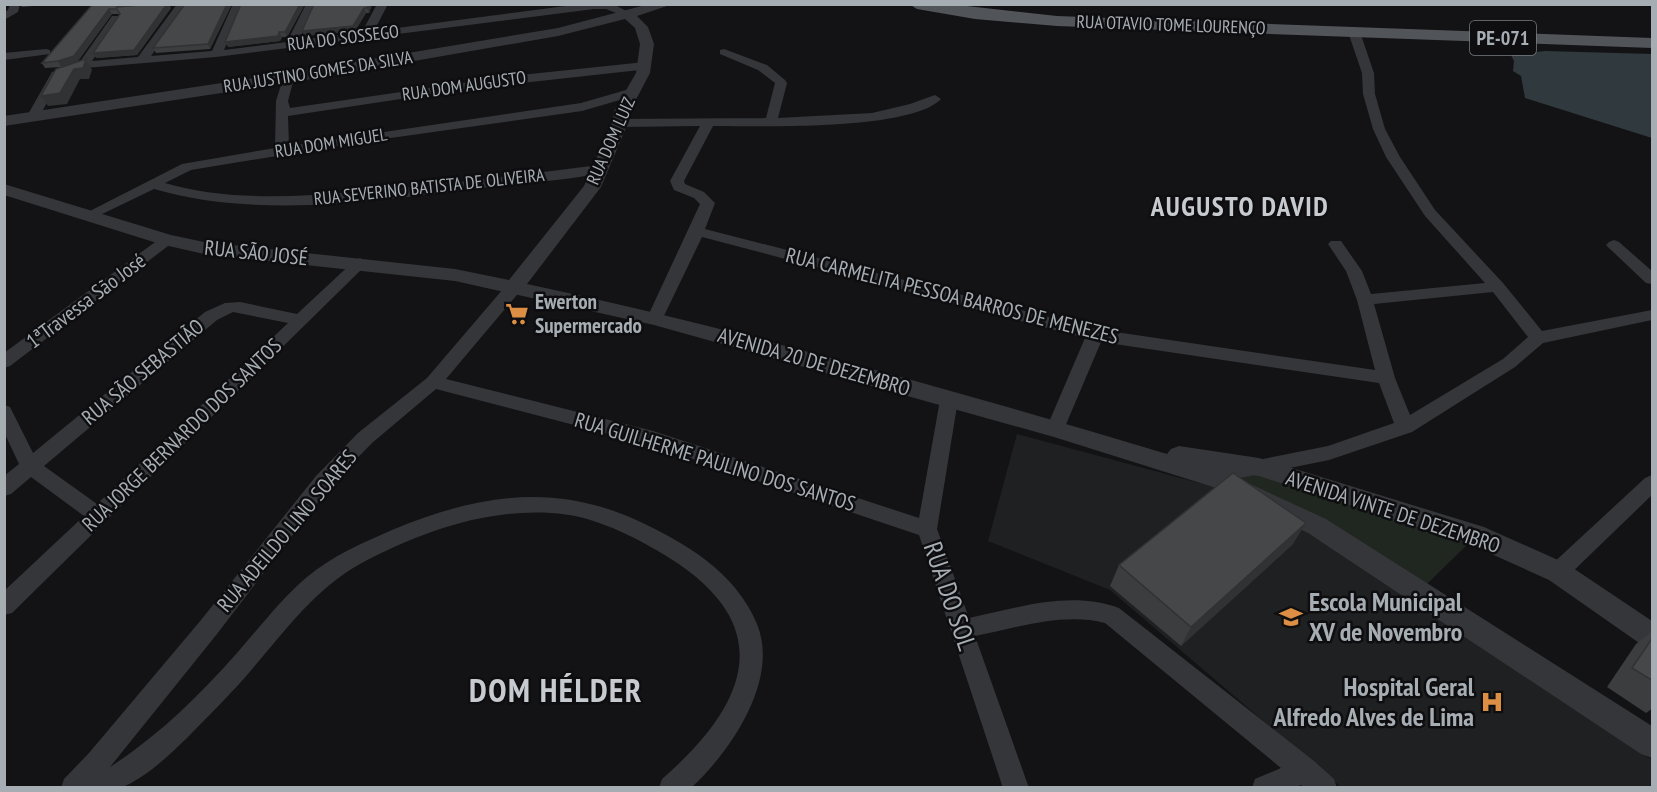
<svg xmlns="http://www.w3.org/2000/svg" width="1657" height="792" font-family="'PT Sans Narrow',sans-serif">
  <style>
    .built { fill: #1f2021 }
    .green { fill: #202620 }
    .water { fill: #303a3e }
    .lines { fill: none; stroke-linecap: round; stroke-linejoin: round }
    .minor { fill: #353639; fill-rule: evenodd }
    .tertiary { fill: #353639; fill-rule: evenodd }
    .primary { fill: #515458; fill-rule: evenodd }
    .wall { fill: #3b3d3f }
    .shaded-wall { fill: #303233 }
    .building { fill: #454749; stroke: #303233; stroke-width: 1.5 }
    .labels { text-anchor: middle; stroke-width: 5; stroke-linejoin: round; paint-order: stroke }
    .far-street-label { font-size: 18px; fill: #a6adb3; stroke: #0e0e10 }
    .shield { fill: #0e0e10; stroke: #787d82; stroke-width: 1.5 }
    .shield-label { font-size: 20px; font-weight: bold; fill: #a6adb3 }
    .street-label { font-size: 21px; fill: #a6adb3; stroke: #0e0e10 }
    .poi-label { font-size: 21px; font-weight: bold; fill: #a6adb3; stroke: #0e0e10; text-anchor: start }
    .near-street-label { font-size: 26px; fill: #a6adb3; stroke: #0e0e10 }
    .near-poi-label { font-size: 26px; font-weight: bold; fill: #a6adb3; stroke: #0e0e10; text-anchor: start }
    .district-label { font-size: 27px; font-weight: bold; letter-spacing: 1.5px; fill: #c7cbd0; stroke: #0e0e10 }
    .near-district-label { font-size: 33px; font-weight: bold; letter-spacing: 1.5px; fill: #c7cbd0; stroke: #0e0e10 }
  </style>
  <rect width="100%" height="100%" fill="#131315"/>
  <path class="built" d="M1017,434l201,54 68,31 197,125 169,116v27h-311l-231,-197 -122,-49z"/>
  <path class="green" d="M1256,474l213,69 -42,41 -183,-102 -2,-4v-3z"/>
  <path class="water" d="M1545,51l107,3v84l-127,-40 -4,-22 -8,-5 1,-10 -3,-6z"/>
  <g class="lines">
    <path class="minor" d="M10,4h10l-2,8 -14,8v-8l4,-2z
      M177,4h11l-37,52 61,-5 21,-47h11l-20,46 63,-8 19,-38h11l-18,36 63,-8 15,-28h11l-14,27 207,-27h32l21,11 -5,3 -23,-9h-12l-378,48 -131,11 -24,9 -23,42h-10l-1,-3 25,-44 27,-9 33,-47h8l1,2 -29,43 46,-4z
      M1354,29l6,3 14,41 1,21 10,35 15,28 35,53 68,73 39,48 110,-21v10l-109,23 -28,24 -103,65 -83,28 -89,18 -19,10 -7,-3 -3,-5 3,-5 14,-9 100,-20 66,-23 -15,-40 -278,-41 -37,87 -2,5 -7,2 -7,-2 -2,-5 39,-91 -383,-101 -41,85h-12l-2,-4 53,-114 -6,-6 -20,-8 -4,-9 30,-55 -80,1 -6,-4 6,-4 146,-1 9,-35 -17,-13 -38,-16v-4l4,-1 43,16 18,15 2,3 -9,35 94,-5 38,-9 25,-9 6,4c-31,32 -181,27 -228,27l-29,55 1,3 19,8 11,11 -10,26 390,100 280,41 -18,-70 -11,-29 -18,-27 3,-3h10l21,30 9,23 114,-11 -60,-67 -39,-59 -13,-28 -10,-35 -1,-21 -14,-41zM1493,292l35,45 -25,22 -93,56 -15,-37 -21,-74z
      M46,49l4,1v4l-46,6v-7z
      M645,62l6,4 -2,3 -182,20 -179,27 1,30 292,-43 52,-15 6,4 -2,3 -55,16 -227,32 -164,27 -26,13c61,18 127,14 190,9 82,-6 163,-17 244,-27l7,4 -2,3c-36,9 -77,10 -114,15 -108,13 -230,33 -336,2l-58,28h-10l-2,-3 98,-50 93,-16 1,-47 8,-26 4,-1 6,4 -6,23 2,7 221,-32z
      M167,235l5,2 3,3 -3,3 -162,123 -6,2v-15l158,-116z
      M1614,240l5,2 33,29v13l-6,-1 -37,-35 -3,-3 3,-3z
      M360,258l8,5 -3,3 -353,347 -8,2v-24l80,-75 -53,-39 -20,17 -7,2v-20l15,-12 -15,-32v-27l6,2 23,46 172,-141 20,-9 15,-1 57,12 58,-54zM233,312l55,11 -191,181 -53,-38 173,-146z
      M515,281l8,5 -2,4 -75,89 207,52 266,87 21,-118 3,-5 6,-2 6,2 3,5 -21,129 32,89c48,-10 101,-28 150,-10l195,153 20,18 3,9h-32l-4,-3 -7,3h-42l3,-9 26,-11 -176,-145c-42,-11 -89,5 -130,13l54,152h-26l-84,-253 -268,-90 -215,-56 -64,54 -42,43 -113,148 -107,133c48,-31 89,-71 127,-114 23,-26 44,-54 70,-76 25,-21 55,-34 85,-47 82,-34 158,-48 242,-11 49,22 102,53 123,105 23,56 -27,128 -66,164h-32l3,-9c92,-80 116,-159 -4,-228 -33,-19 -68,-36 -107,-38 -68,-4 -132,20 -191,51 -45,25 -74,66 -107,104 -20,24 -43,46 -65,69 -19,18 -39,38 -63,49 -10,5 -51,2 -64,2l3,-9 25,-26 112,-133 115,-144 42,-43 69,-55 82,-96z
      M1652,475v20l-86,83 -8,3 -8,-3 -3,-6 3,-6 95,-88z"/>
    <path class="tertiary" d="M649,4h24l-36,12 11,11 6,17 -4,29 -20,38 -2,12 -27,64 -74,97c216,46 429,107 640,170l4,-5 8,-3 80,12 225,69 83,37 85,57v27l-10,-3 -93,-65 -82,-37 -208,-67 -37,-5 104,48 326,207v32l-11,-4 -333,-221 -95,-46 -159,-50 -400,-112 -199,-44 -251,-27 -44,-10 -156,-49v-11l167,51 33,7 251,27 54,11 75,-94 28,-63 2,-12 22,-38 4,-29 -5,-16 -10,-9 -67,17 -270,47 -284,43v-10l284,-43 270,-45z"/>
    <path class="primary" d="M909,4h40l108,12 595,22v10l-595,-22 -82,-7 -58,-10z"/>
  </g>
  <path class="wall" d="M20,4h34l-32,3z
    M93,4h35l-2,2 45,2 -34,47 -41,3 24,-44h-8l-34,47 -17,6 -16,1 -3,-5z
    M184,4h48l-22,45 -54,4 -3,-5z
    M305,4l-18,33h-5l-2,4 -52,6z
    M314,4h58l-3,9h-3l-11,18 -51,5z
    M1293,544l-112,102 -71,-60 9,-21z
    M1653,631v77l-7,5 -39,-26 29,-43z"/>
  <path class="shaded-wall" d="M120,4h8l-8,8 -3,-5z
    M167,4h2l2,4 -34,47 -41,3 -3,-5z
    M227,4h5l-22,45 -2,-5z
    M300,4h5l-18,33 -2,-5z
    M368,4h4l-3,9 -2,-5z
    M364,8l2,5 -11,18 -51,5 -2,-5z
    M109,9l3,5 -34,47 -17,6 -3,-6z
    M279,32l3,5 -2,4 -52,6 -3,-5z
    M86,59l6,11 -3,9h-9l-13,25 -19,2 -7,-10z
    M1306,523l-13,21 -112,102 10,-19z"/>
  <path class="building" d="M93,4h27l-3,3 33,-3h17l-33,46 -41,3 27,-39 -3,-5h-8l-35,47 -16,5 -16,2z
    M185,4h42l-19,40 -55,4z
    M241,4h59l-15,28h-6l-1,4 -53,6z
    M314,4h54l-1,4h-3l-11,18 -51,5z
    M86,59l-3,9 -9,1 -14,24 -19,3 15,-27z
    M1233,473l73,50 -115,104 -72,-62z
    M1653,637v44l-21,-13z"/>
  <defs>
    <g id="supermarket-bare" transform="scale(1.8)"><path d="M-6-5.5h2.5l.6 2H6L4.5 2H-2.5L-4.4-4H-6ZM-1.5 3.2a1.3 1.3 0 1 0 .1 0ZM3 3.2a1.3 1.3 0 1 0 .1 0Z" fill="#dc8f44" stroke="#0e0e10" stroke-width="2.5" paint-order="stroke"/></g>
    <g id="school-bare" transform="scale(1.8)"><path d="M0-5L7-2L0 1L-7-2ZM-4 1L0 2.5L4 1V4Q0 6-4 4Z" fill="#dc8f44" stroke="#0e0e10" stroke-width="2.5" paint-order="stroke"/></g>
    <g id="hospital-bare" transform="scale(1.8)"><path d="M-5-5h3v3.5h4V-5h3V5h-3V1.5h-4V5h-3Z" fill="#dc8f44" stroke="#0e0e10" stroke-width="2.5" paint-order="stroke"/></g>
  </defs>
  <g fill-rule="evenodd">
    <use href="#supermarket-bare" x="517" y="314"/>
    <use href="#school-bare" x="1291" y="617"/>
    <use href="#hospital-bare" x="1492" y="702"/>
  </g>
  <g class="labels">
    <g class="far-street-label">
      <text transform="translate(1171 25) rotate(2)" y="6">RUA OTAVIO TOME LOURENÇO</text>
      <text transform="translate(343 38) rotate(-7)" y="6">RUA DO SOSSEGO</text>
      <text transform="translate(318 72) rotate(-9)" y="6">RUA JUSTINO GOMES DA SILVA</text>
      <text transform="translate(464 86) rotate(-8)" y="6">RUA DOM AUGUSTO</text>
      <text transform="translate(611 141) rotate(-66)" y="6">RUA DOM LUIZ</text>
      <text transform="translate(331 143) rotate(-9)" y="6">RUA DOM MIGUEL</text>
      <text transform="translate(429 187) rotate(-6)" y="6">RUA SEVERINO BATISTA DE OLIVEIRA</text>
    </g>
    <rect class="shield" x="1470" y="21" width="66" height="34" rx="4.5"/>
    <g class="shield-label">
      <text x="1503" y="45">PE-071</text>
    </g>
    <g class="street-label">
      <text transform="translate(256 253) rotate(6)" y="7">RUA SÃO JOSÉ</text>
      <text transform="translate(952 296) rotate(14)" y="7">RUA CARMELITA PESSOA BARROS DE MENEZES</text>
      <text transform="translate(86 301) rotate(-37)" y="7">1ªTravessa São José</text>
      <text transform="translate(814 362) rotate(16)" y="7">AVENIDA 20 DE DEZEMBRO</text>
      <text transform="translate(143 372) rotate(-40)" y="7">RUA SÃO SEBASTIÃO</text>
      <text transform="translate(182 435) rotate(-44)" y="7">RUA JORGE BERNARDO DOS SANTOS</text>
      <text transform="translate(715 462) rotate(17)" y="7">RUA GUILHERME PAULINO DOS SANTOS</text>
      <text transform="translate(1393 512) rotate(18)" y="7">AVENIDA VINTE DE DEZEMBRO</text>
      <text transform="translate(287 531) rotate(-50)" y="7">RUA ADEILDO LINO SOARES</text>
    </g>
    <g class="poi-label">
      <text x="535" y="309">Ewerton<tspan x="535" dy="24">Supermercado</tspan></text>
    </g>
    <g class="near-street-label">
      <text transform="translate(950 596) rotate(71)" y="9">RUA DO SOL</text>
    </g>
    <g class="near-poi-label">
      <text x="1309" y="611">Escola Municipal<tspan x="1309" dy="30">XV de Novembro</tspan></text>
      <text x="1474" y="696" text-anchor="end">Hospital Geral<tspan x="1474" dy="30">Alfredo Alves de Lima</tspan></text>
    </g>
    <g class="district-label">
      <text x="1240" y="216">AUGUSTO DAVID</text>
    </g>
    <g class="near-district-label">
      <text x="556" y="702">DOM HÉLDER</text>
    </g>
  </g>
  <rect width="1657" height="792" fill="none" stroke="#a6adb3" stroke-width="12"/>
</svg>
